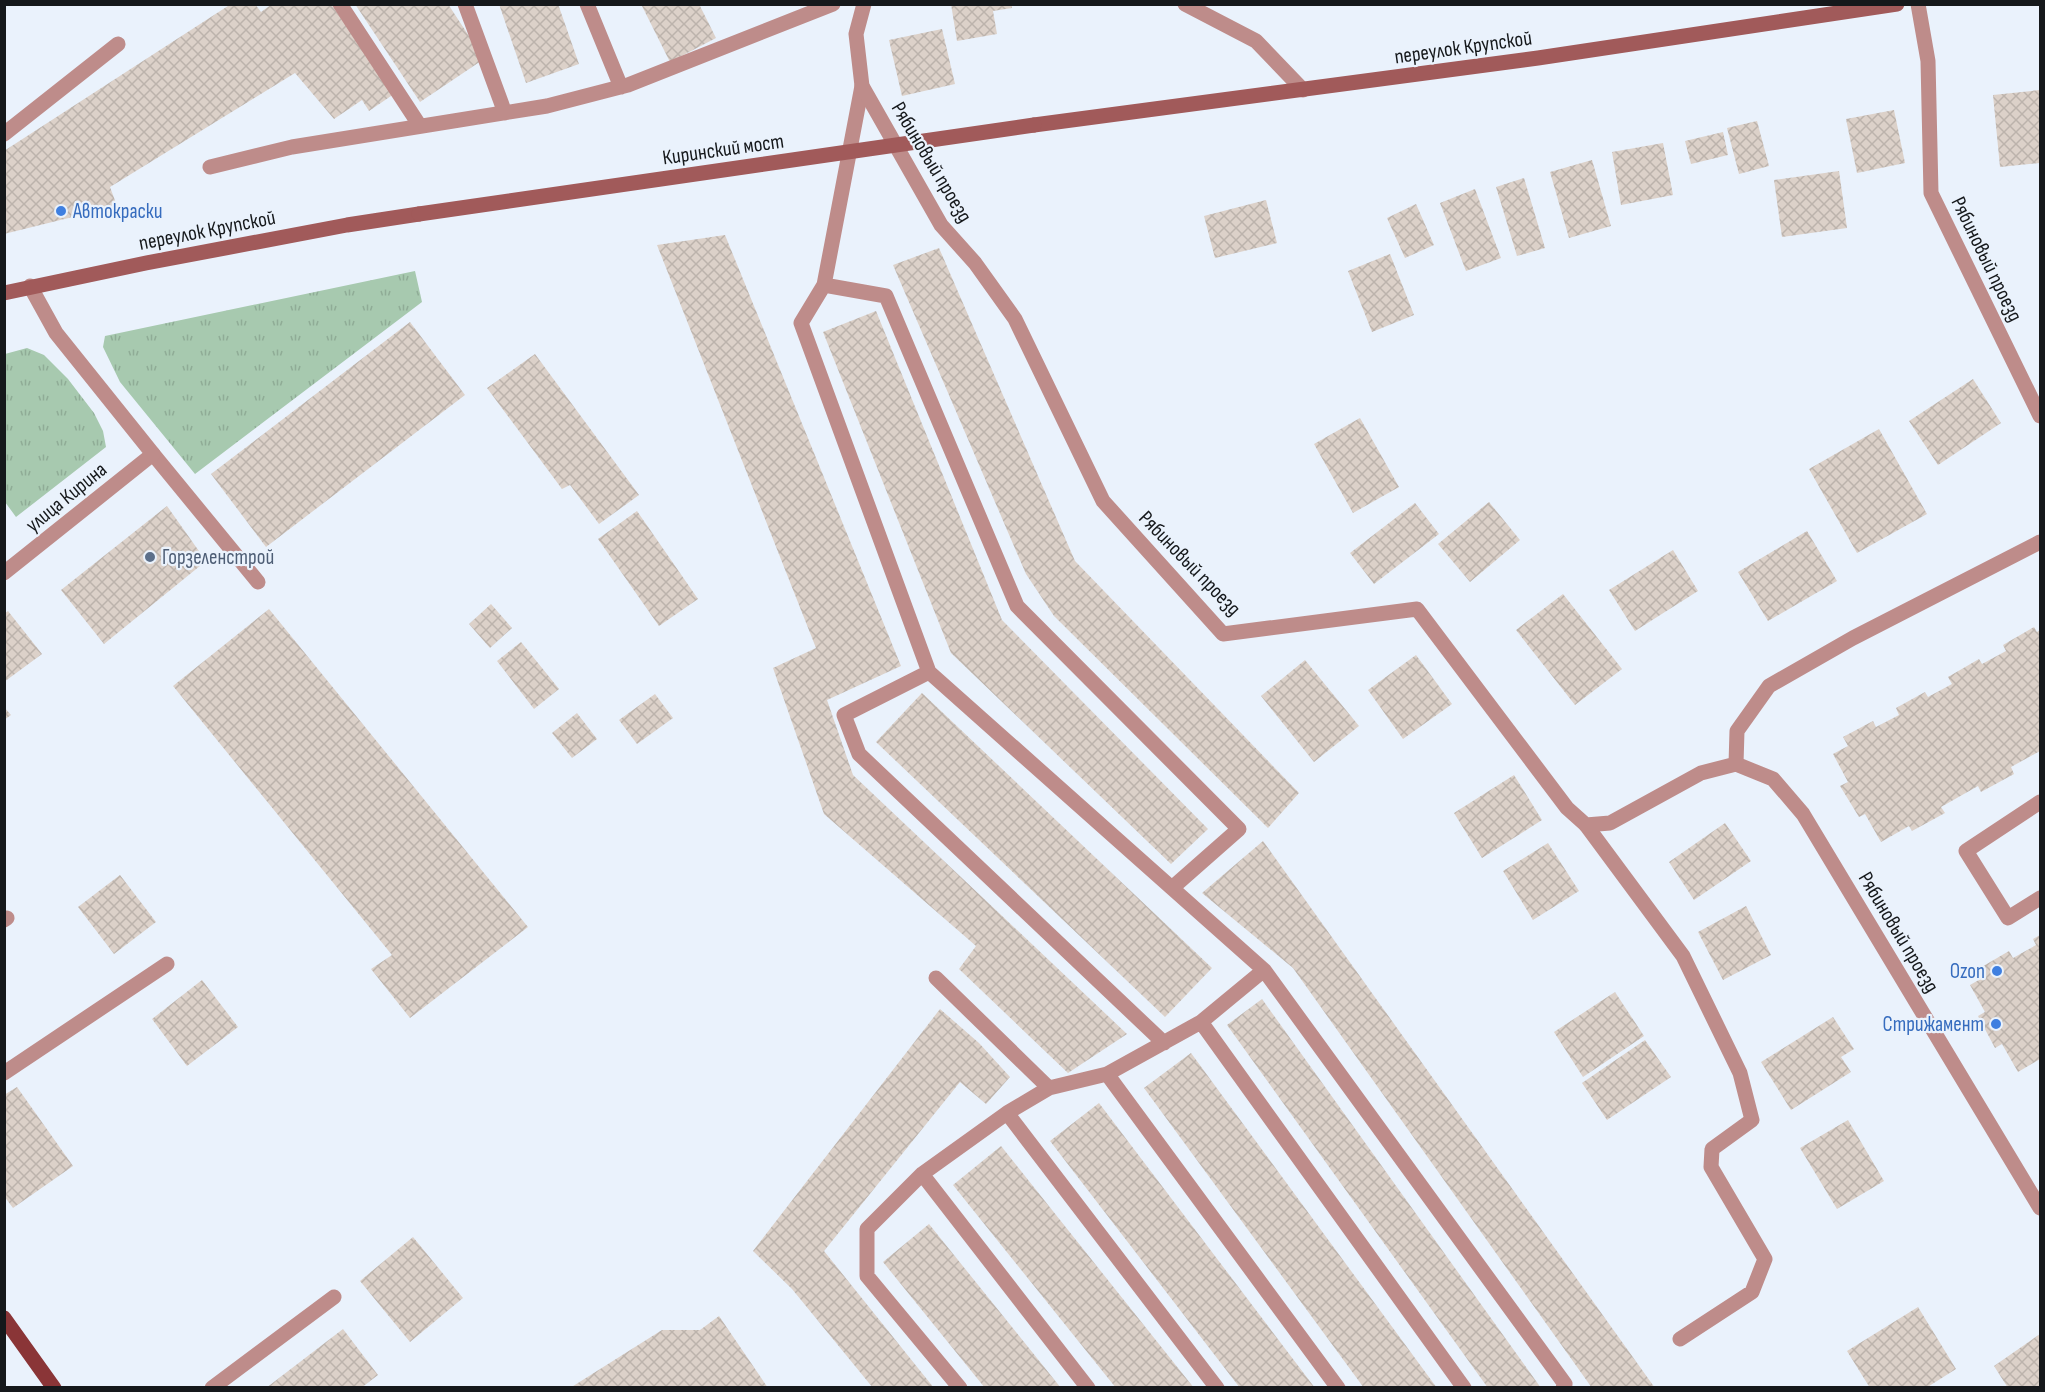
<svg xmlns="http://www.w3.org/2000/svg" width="2045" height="1392" font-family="'Sofia Sans Condensed',sans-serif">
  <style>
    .grass { fill: url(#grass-tufts) }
    .building { fill: url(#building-cross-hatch) }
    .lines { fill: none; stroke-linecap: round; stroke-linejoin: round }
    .lane { stroke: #be8c8a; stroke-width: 15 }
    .street { stroke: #be8c8a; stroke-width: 15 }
    .secondary { stroke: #a15a5a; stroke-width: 15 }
    .primary { stroke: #8a3537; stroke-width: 15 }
    .secondary-bridge { stroke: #a15a5a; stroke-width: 15 }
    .shop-dot { fill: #3f7fe0; stroke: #eaf2fc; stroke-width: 2 }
    .service-dot { fill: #5c6f8a; stroke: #eaf2fc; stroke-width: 2 }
    .labels { text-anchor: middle; stroke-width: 4.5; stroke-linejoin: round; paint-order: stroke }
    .street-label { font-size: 21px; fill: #15181b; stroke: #eaf2fc }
    .shop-label { font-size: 21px; fill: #366cbe; stroke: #eaf2fc; text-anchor: end }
    .service-label { font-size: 21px; fill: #4e5e75; stroke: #eaf2fc; text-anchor: start }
  </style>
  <defs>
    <pattern id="grass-tufts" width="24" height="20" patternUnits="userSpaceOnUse" patternTransform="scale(1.5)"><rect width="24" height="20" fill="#a7c9af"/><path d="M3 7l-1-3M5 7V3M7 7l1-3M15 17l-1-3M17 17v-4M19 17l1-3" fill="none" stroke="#8fac96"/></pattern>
    <pattern id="building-cross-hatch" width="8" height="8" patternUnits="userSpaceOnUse" patternTransform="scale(1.5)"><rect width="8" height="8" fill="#dcd1c9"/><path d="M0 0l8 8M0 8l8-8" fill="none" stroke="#bcb3ac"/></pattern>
  </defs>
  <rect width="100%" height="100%" fill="#eaf2fc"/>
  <path class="grass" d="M415,271l7,31 -227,172 -75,-92 -17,-35 2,-11z
    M27,348l17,7 24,24 26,34 9,18 3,16 -90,70 -11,-15v-148z"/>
  <path class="building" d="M231,4h24l6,8 11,-8h59l63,90 -25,17 -7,-11 -28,19 -39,-46 -185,114 7,19 -113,28v-83z
    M355,4h93l36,55 -64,43z
    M499,4h59l21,60 -53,19z
    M641,4h58l17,34 -46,24z
    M951,4h61v4l-19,3 4,23 -40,7z
    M942,29l13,55 -53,12 -13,-56z
    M2040,90v73l-40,4 -7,-72z
    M1894,110l11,53 -48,10 -11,-54z
    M1757,121l12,45 -30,8 -12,-46z
    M1723,132l5,23 -37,9 -6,-23z
    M1663,143l10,52 -52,10 -9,-53z
    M1592,160l19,66 -42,12 -19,-66z
    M1839,171l8,57 -65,9 -8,-57z
    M1524,178l21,70 -28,8 -21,-69z
    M1475,189l26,69 -35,13 -26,-68z
    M1266,200l11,43 -62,15 -11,-42z
    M1416,204l18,41 -29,13 -18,-40z
    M725,235l176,431 -74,34 26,75 274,259 -59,39 -109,-104 17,-23 -152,-132 -51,-146 43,-20 -159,-403z
    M939,248l136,313 224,232 -31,35 -214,-212 -28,-42 -133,-309z
    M1390,254l24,61 -42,17 -24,-61z
    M876,311l126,309 206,209 -37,35 -220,-211 -128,-321z
    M410,322l55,73 -199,152 -55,-73z
    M535,354l104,141 -40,29 -29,-39 -8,4 -75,-101z
    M1973,379l28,44 -63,42 -29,-44z
    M1360,418l39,69 -46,26 -39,-69z
    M1879,429l48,85 -70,39 -48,-84z
    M1489,502l31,38 -50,42 -32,-38z
    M1415,503l24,31 -65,50 -24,-31z
    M167,506l39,55 -102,83 -43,-54z
    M637,511l61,88 -39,27 -61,-87z
    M1807,531l30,50 -69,40 -30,-49z
    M1673,550l25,41 -63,40 -26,-41z
    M1563,594l59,75 -47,36 -59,-75z
    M491,604l21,24 -22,20 -21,-24z
    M269,609l259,318 -118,91 -39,-49 21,-14 -219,-269z
    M8,611l34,43 -38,28v-68z
    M2034,627l3,5 3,-2v121l-29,16 3,7 -33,18 -3,-6 -37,21 4,6 -33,18 -3,-5 -28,16 -16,-28 -6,3 -19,-31 8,-4 -15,-28 15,-8 -5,-9 30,-16 3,6 23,-12 -3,-7 29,-16 3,5 24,-13 -4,-7 31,-18 3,5 24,-13 -3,-6z
    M521,642l38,47 -25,20 -37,-48z
    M1416,655l36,49 -49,35 -35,-49z
    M1305,660l54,66 -45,36 -53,-66z
    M922,693l290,275 -47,49 -289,-275z
    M655,694l18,24 -36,26 -18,-24z
    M4,707l7,8 -7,5z
    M577,713l20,26 -25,19 -20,-25z
    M1514,775l28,45 -60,38 -28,-45z
    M1725,823l26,38 -57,39 -25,-38z
    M1263,841l392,547h-63l-299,-420 -91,-75z
    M1548,843l31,48 -46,29 -30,-49z
    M120,875l36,47 -42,32 -36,-47z
    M1746,906l25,49 -48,25 -25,-48z
    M2040,935v124l-22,13 -16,-28 -7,4 -17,-32 7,-4 -15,-27 14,-8 -4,-9 29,-17 4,7 23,-13 -3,-6z
    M202,980l36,47 -51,39 -35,-47z
    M1615,992l29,44 -61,41 -29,-45z
    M1262,999l279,389h-53l-261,-363z
    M940,1009l39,34 31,34 -24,27 -26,-22 -136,169 110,137h-61l-81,-99 -39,-38z
    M1833,1017l21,32 -13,8 10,15 -60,38 -30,-48z
    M1645,1040l26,37 -64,43 -25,-37z
    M1191,1053l246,335h-73l-220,-300z
    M17,1087l56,79 -60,42 -9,-12v-101z
    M1099,1103l216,285h-75l-190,-247z
    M1848,1120l36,61 -47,28 -37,-61z
    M1001,1146l193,242h-78l-163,-203z
    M929,1224l132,164h-76l-102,-126z
    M413,1237l50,61 -53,44 -50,-61z
    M1918,1307l38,62 -30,19h-56l-23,-37z
    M719,1316l49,72h-198l92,-58h38z
    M343,1329l35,46 -17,13h-95z
    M2040,1334v51l-3,3h-29l-14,-22z"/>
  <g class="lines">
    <path class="lane" d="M340,4l80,122
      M465,4l40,109
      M587,4l34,83
      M862,86l-38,199 -23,38 128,349 335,298 301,414 -2,4
      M4,134l114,-90
      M210,167l82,-20 255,-41 81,-21 205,-81
      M824,285l62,11 131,310 222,223 -67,59
      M153,454l105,128
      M929,672l-85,43 15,39 305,289
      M2040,802l-74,49 42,67 32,-20
      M1586,825l97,131 57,117 12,47 -40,29 -1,18 54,92 -13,33 -72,47
      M4,920l3,-2
      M936,978l113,110
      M1201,1022l263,366
      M4,1073l163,-109
      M1107,1074l231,314
      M1007,1113l210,275
      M922,1174l166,214
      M212,1388l122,-91
      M960,1388l-93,-112v-47l55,-55 85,-61 42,-25 58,-14 94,-52 63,-52"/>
    <path class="street" d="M864,4l-8,30 6,52 79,139 34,38 40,56 88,182 120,133 194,-25 150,199 19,17 24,-2 91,-50 35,-9 37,15 30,35 237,394
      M1185,4l71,37 47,49
      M1918,4l10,57 3,132 109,223
      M4,573l149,-119 -97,-121 -26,-47
      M1736,764l1,-33 32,-45 84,-48 187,-96"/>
    <path class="secondary" d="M1034,125l504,-67 359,-54
      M4,293l142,-30 201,-38 72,-11"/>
    <path class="primary" d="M4,1318l50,70"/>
    <path class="secondary-bridge" d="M419,214l615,-89"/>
  </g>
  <g class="shop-dot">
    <circle cx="61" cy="211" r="6"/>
    <circle cx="1997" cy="971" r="6"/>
    <circle cx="1996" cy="1024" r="6"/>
  </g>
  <circle class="service-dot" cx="150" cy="557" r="6"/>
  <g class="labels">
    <g class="street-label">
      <text transform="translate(1463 47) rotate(-8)" y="7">переулок Крупской</text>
      <text transform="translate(723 149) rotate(-8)" y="7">Киринский мост</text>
      <text transform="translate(932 162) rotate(59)" y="7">Рябиновый проезд</text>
      <text transform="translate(207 230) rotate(-11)" y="7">переулок Крупской</text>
      <text transform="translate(1987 259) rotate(64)" y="7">Рябиновый проезд</text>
      <text transform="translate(66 497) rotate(-39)" y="7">улица Кирина</text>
      <text transform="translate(1190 563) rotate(46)" y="7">Рябиновый проезд</text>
      <text transform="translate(1899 932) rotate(59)" y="7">Рябиновый проезд</text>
    </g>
    <g class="shop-label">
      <text x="73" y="218" text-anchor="start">Автокраски</text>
      <text x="1985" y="978">Ozon</text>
      <text x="1984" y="1031">Стрижамент</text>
    </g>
    <g class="service-label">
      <text x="162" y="564">Горзеленстрой</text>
    </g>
  </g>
  <rect width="2045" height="1392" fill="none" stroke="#15181b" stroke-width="12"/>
</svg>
